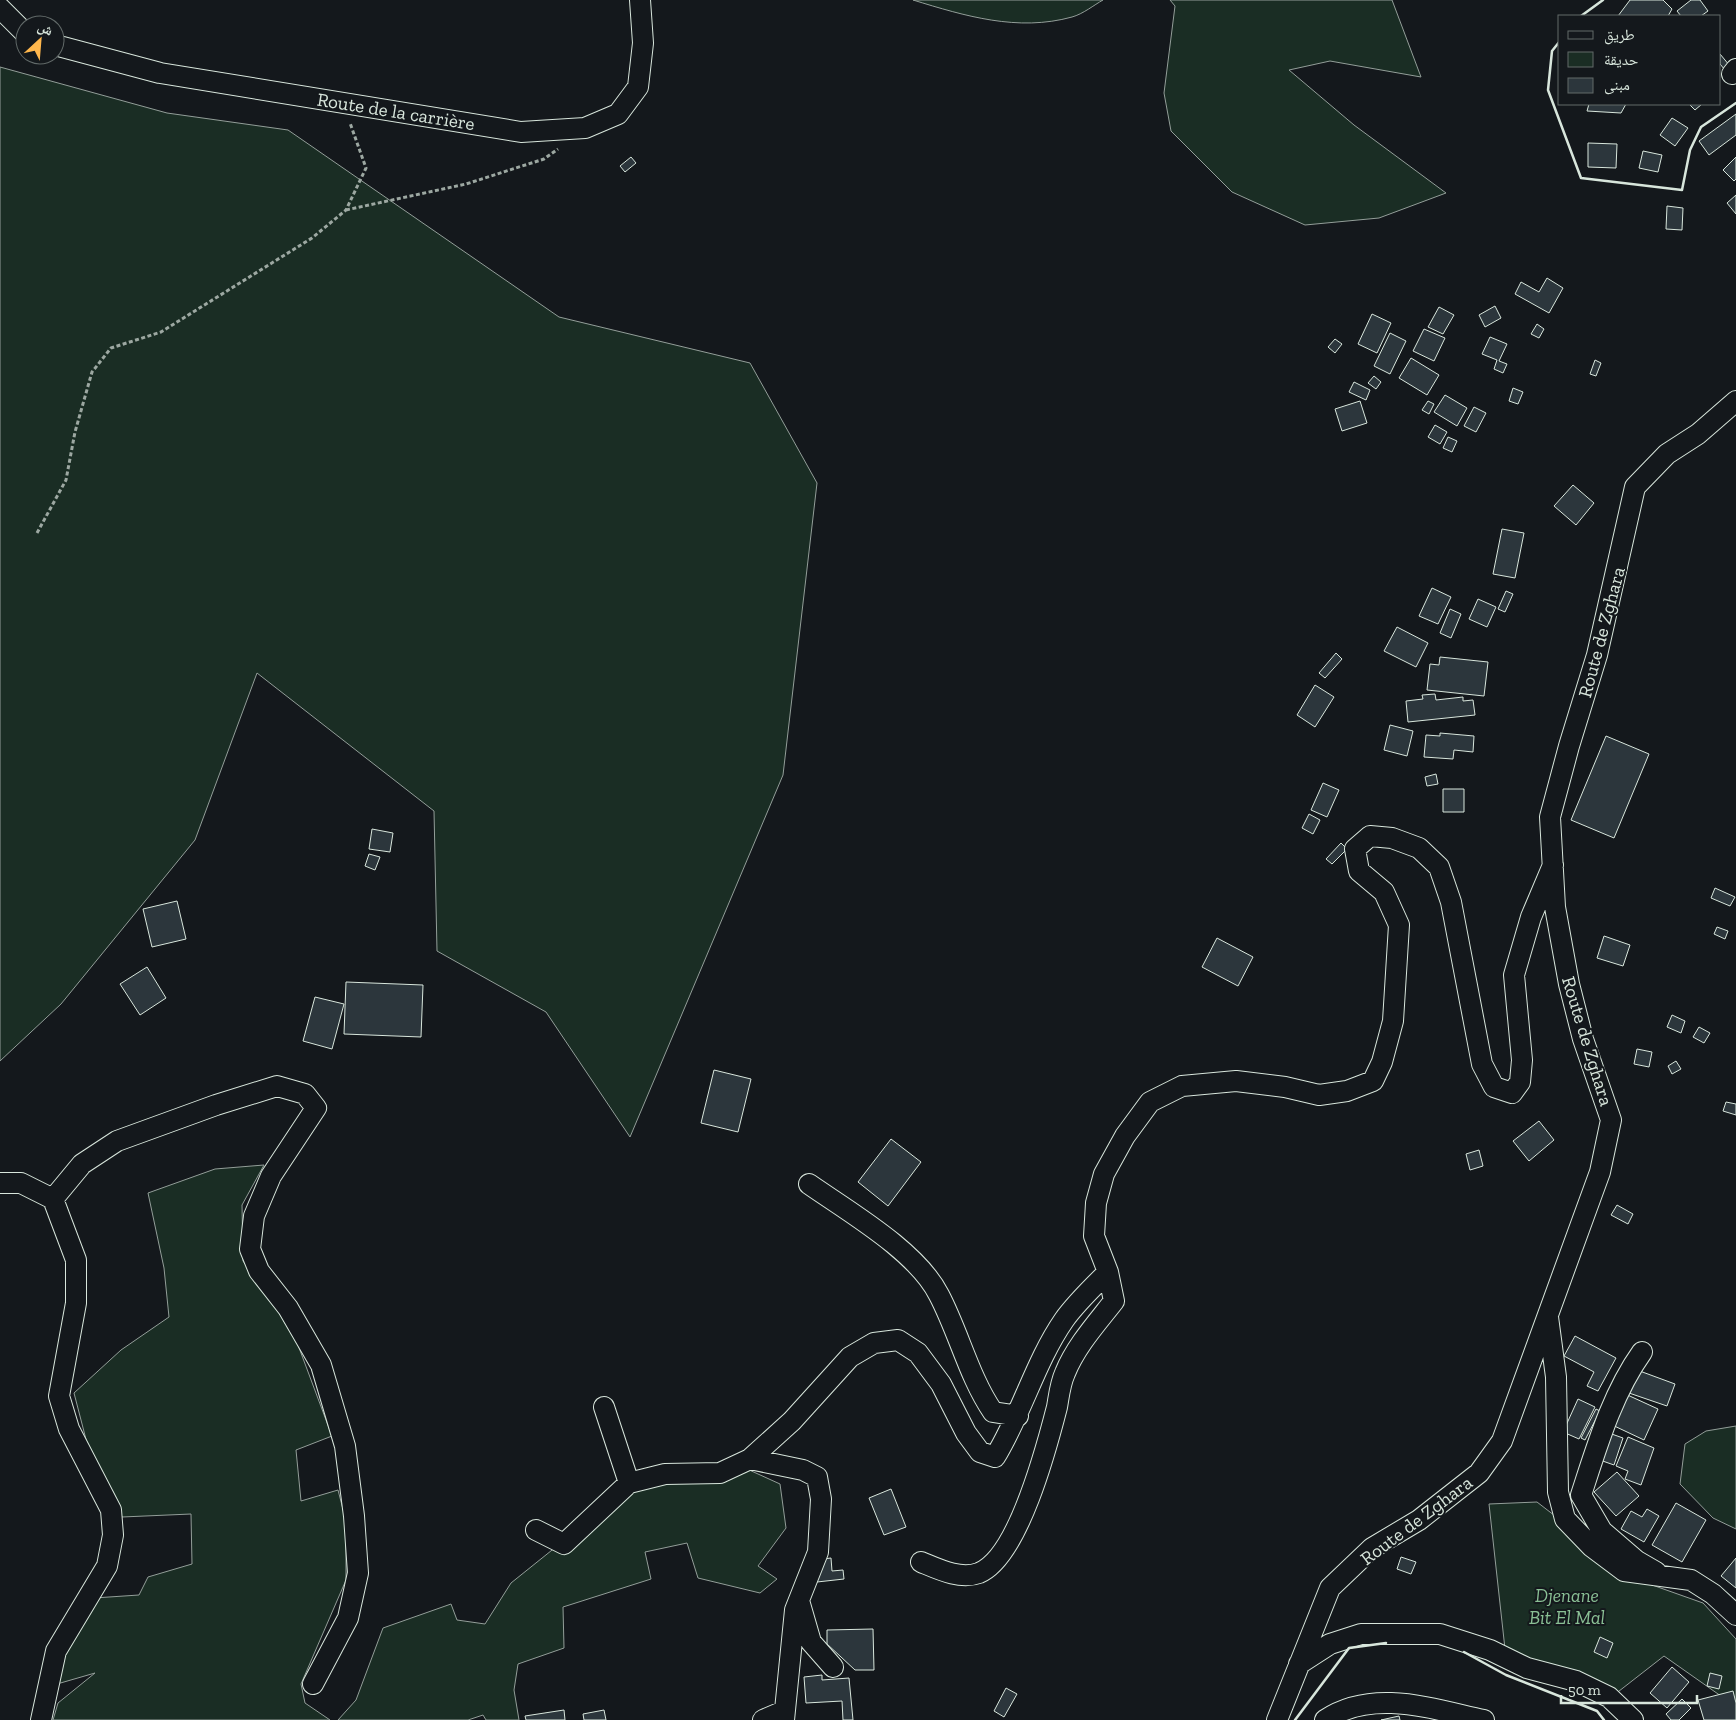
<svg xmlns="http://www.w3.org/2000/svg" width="1736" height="1720" font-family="'Zilla Slab','Noto Naskh Arabic',serif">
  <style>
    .green { fill: #1a2d24; stroke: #939e99 }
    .building { fill: #2c363c; stroke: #d8e6dc }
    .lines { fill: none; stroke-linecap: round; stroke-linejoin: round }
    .minor-casing { stroke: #d8e6dc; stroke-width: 22 }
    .path { stroke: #9da8a2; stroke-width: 3; stroke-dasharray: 4 2.5; stroke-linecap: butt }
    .minor { stroke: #14181c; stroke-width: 20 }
    .wall { stroke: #d8e6dc; stroke-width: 2.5 }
    .labels { text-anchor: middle; stroke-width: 4; stroke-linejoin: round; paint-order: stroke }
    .street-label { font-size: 19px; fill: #d8e6dc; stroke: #14181c }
    .park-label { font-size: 19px; font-style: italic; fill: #8ac095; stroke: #14181c }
  </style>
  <rect width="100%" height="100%" fill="#14181c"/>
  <path class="green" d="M913,0h190c-9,5 -20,14 -31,17 -54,15 -107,-1 -159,-17z
    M1170,0h222l29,77 -91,-16 -41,9 65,55 92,68 -67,25 -74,7 -73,-33 -61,-61 -7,-38 11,-87z
    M0,67l167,46 121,17 271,187 191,46 67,120 -34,292 -153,362 -84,-125 -109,-61 -3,-140 -177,-138 -62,167 -134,164 -61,57z
    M264,1165l-22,40 1,56 26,35 29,49 34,91 -36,14 5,51 37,-11 8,31v59l-45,104 4,19 25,17h-277l5,-17 37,-30 -38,11 4,-23 33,-63 45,-3 9,-18 44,-13 -1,-50 -69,3 -33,-66 -15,-58 47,-43 48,-33 -5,-49 -16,-75 67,-24z
    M1736,1426v103l-23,-11 -33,-34 5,-40 21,-13z
    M736,1464l44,20 6,44 -28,38 19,13 -17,14 -62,-15 -11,-35 -42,9 6,27 -88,28 1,41 -46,16 -4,26 5,30h-33l-3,-5 -15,5h-130l18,-20 27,-72 68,-24 6,16 28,4 26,-41 61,-49 61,-62z
    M1537,1502l101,78 65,23 33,36v81l-8,-19 -64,-45 -50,39 -109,-46 -16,-145z"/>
  <path class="building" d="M1630,0h33l9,9 -4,7h-50z
    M1691,0h9l8,11 -7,5h-20l-4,-5z
    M1720,54l10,12 -5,4 -5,-6z
    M1589,104h37l-5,9 -34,-2z
    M1689,104h13l-7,6z
    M1736,114v21l-27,20 -10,-14z
    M1672,118l16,10 -13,18 -15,-11z
    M1588,143l29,1 -1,24 -28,-1z
    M1643,151l19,4 -4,17 -19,-4z
    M631,157l5,6 -11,9 -5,-6z
    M1736,157v22l-2,2 -11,-11z
    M1736,195v19l-9,-11z
    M1667,206l16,2 -1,22 -16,-1z
    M1547,278l16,10 -14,25 -34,-19 6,-12 18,10z
    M1495,306l6,12 -16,9 -6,-12z
    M1439,307l15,8 -11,19 -15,-7z
    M1372,314l19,9 -14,30 -19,-9z
    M1537,324l7,5 -5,9 -8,-4z
    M1424,329l21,9 -11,23 -21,-10z
    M1390,333l16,8 -16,33 -16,-8z
    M1490,337l17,7 -8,17 8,3 -4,9 -9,-4 3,-9 -15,-6z
    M1335,339l7,5 -7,9 -7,-6z
    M1411,358l28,17 -12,20 -28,-17z
    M1595,360l6,3 -5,13 -6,-2z
    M1374,376l7,6 -5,7 -8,-6z
    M1354,382l16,8 -4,10 -17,-8z
    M1513,388l10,4 -5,12 -9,-3z
    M1445,395l22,13 -10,18 -23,-14z
    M1360,401l7,22 -25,8 -7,-22z
    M1428,401l6,3 -5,10 -7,-4z
    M1474,407l12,6 -10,19 -12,-6z
    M1435,425l12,7 -7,12 -12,-7z
    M1448,437l9,4 -5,11 -9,-4z
    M1573,485l21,18 -18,22 -22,-19z
    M1502,529l22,4 -9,45 -22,-4z
    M1432,588l19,9 -13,27 -19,-8z
    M1506,591l7,3 -8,18 -7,-3z
    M1478,599l18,8 -9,20 -18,-8z
    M1450,609l11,5 -10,24 -11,-5z
    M1397,627l31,16 -12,24 -32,-16z
    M1336,653l6,6 -17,19 -6,-5z
    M1440,657l48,5 -4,34 -57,-6 3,-26 9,1z
    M1315,685l19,12 -19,30 -18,-12z
    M1435,694l1,6 27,-3v4l10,-1 2,15 -67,7 -2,-21 17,-2 -1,-4z
    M1390,725l23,6 -6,25 -23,-6z
    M1440,733l34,3 -1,16 -19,-2 -1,9 -29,-2 2,-22 14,1z
    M1606,736l43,18 -35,84 -43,-18z
    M1436,774l2,10 -11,2 -2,-9z
    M1323,783l16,7 -12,27 -16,-7z
    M1443,789h21v23h-21z
    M1309,814l11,6 -7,14 -11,-6z
    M372,829l21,4 -3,19 -21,-3z
    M1341,843l6,6 -15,15 -6,-5z
    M369,854l11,3 -5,13 -10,-4z
    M1715,888l20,9 -5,9 -19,-8z
    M177,901l9,38 -34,8 -9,-38z
    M1717,927l11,4 -3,8 -11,-5z
    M1604,936l26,9 -7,21 -26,-8z
    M1217,938l36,19 -15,29 -36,-19z
    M147,967l19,31 -26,17 -20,-31z
    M346,982l77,3 -2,52 -77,-3z
    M315,997l29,7 -12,45 -29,-8z
    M1672,1015l13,6 -4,12 -14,-6z
    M1699,1027l11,6 -6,10 -11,-6z
    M1637,1049l15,3 -3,15 -15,-3z
    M1676,1061l5,8 -9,5 -4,-8z
    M714,1070l37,9 -13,53 -37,-9z
    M1726,1102l10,2v11l-13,-4z
    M1539,1121l15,19 -25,21 -16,-20z
    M891,1139l30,23 -33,44 -30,-24z
    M1479,1150l4,16 -13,4 -4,-16z
    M1617,1205l16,9 -5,10 -17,-9z
    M1575,1336l41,22 -18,33 -11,-5 7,-14 -30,-16z
    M1637,1370l38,14 -8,22 -38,-13z
    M1621,1392l37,17 -14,31 -36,-17z
    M1578,1399l17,8 -16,32 -16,-7z
    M1596,1409l4,2 -15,29 -4,-2z
    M1606,1432l17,6 -9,27 -17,-6z
    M1628,1437l26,11 -13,37 -16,-6 3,-8 -12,-5z
    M1617,1472l22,24 -23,20 -22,-24z
    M891,1489l15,38 -22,8 -15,-37z
    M1676,1503l30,17 -24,42 -30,-17z
    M1647,1509l12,7 -15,26 -23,-13 10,-18 11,6z
    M1401,1557l15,5 -5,12 -14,-5z
    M831,1558l1,13 11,-1 1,9 -27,3 -2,-22z
    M1736,1558v30l-15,-12z
    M873,1629l1,41h-19l-28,-26v-14z
    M1600,1637l13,6 -6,15 -13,-6z
    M1672,1667l17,15 -22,26 -17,-15z
    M1710,1673l12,3 -3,13 -12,-3z
    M822,1675v5l27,-2 4,42h-10l-1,-19 -36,2 -2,-26z
    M1006,1688l11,6 -13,23 -10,-6z
    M1733,1691l3,12v17h-32l-6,-20z
    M1682,1699l9,9 -12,12h-8l-5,-6z
    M564,1710l1,10h-39l-1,-4z
    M604,1710l2,10h-22l-1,-6z
    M1399,1716l1,4h-19z"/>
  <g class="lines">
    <g class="minor-casing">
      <path id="minor" d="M0,8l25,25
        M55,45l105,28 361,59 64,-4 33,-14 20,-27 5,-44 -3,-43
        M1732,74l4,-5
        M0,1183h21l32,16 23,61v43l-17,93 10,33 42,81 2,25 -6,31 -51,85 -15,69
        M809,1184c40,28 108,67 130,111 20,38 30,82 54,117l25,4
        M53,1199l29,-35 35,-23 99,-36 61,-19 28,8 11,14 -45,68 -17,40 -4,33 9,22 29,37 33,57 24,81 9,70 4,57 -10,45 -35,66
        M1548,1317l8,60 2,115 7,27 27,28 32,24 67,9 22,14 23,21
        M1642,1352c-30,42 -45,94 -61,143l21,36 35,30 19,11
        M604,1407l25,76
        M750,1459l53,11 14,7 4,22 -3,53 -23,58 -11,110
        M536,1530l28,14 65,-61 36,-9 55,-1 30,-14 42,-38 58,-64 24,-14 24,-3 20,13 23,31 25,49 14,19 15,5c27,-44 40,-95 69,-137 12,-17 29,-33 44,-48
        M921,1562c17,7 39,18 58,11 39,-16 68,-127 78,-166 2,-11 3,-23 8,-34 11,-27 31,-49 49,-72l-6,-29 -14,-36 2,-33 8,-29 21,-38 25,-34 32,-16 54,-5 49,6 34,8 28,-4 26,-10 9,-19 11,-41 6,-96 -15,-33 -25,-21 -4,-22 15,-13 22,2 27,10 20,19 12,35 31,162 12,23 18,6 8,-11 2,-22 -8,-85 17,-58 22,-52
        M800,1604l11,38 22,25
        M1299,1664l31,-20 31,-10h79l50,16 37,18 49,13 33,16 24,23
        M763,1720l21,-9
        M1277,1720l53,-132 42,-40 47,-28 60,-47 23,-32 98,-269 11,-52 -28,-81 -14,-55 -14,-77 -5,-90 19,-71 28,-91 38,-168 32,-33 31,-20 38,-33
        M1325,1720c48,-32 107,-11 159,0"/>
    </g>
    <path class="path" d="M346,210l120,-26 78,-25 14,-10
      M37,533l29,-53 9,-48 17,-60 19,-24 50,-16 151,-94 34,-28 20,-42 -16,-45"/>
    <use href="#minor" class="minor"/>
    <path class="wall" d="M1581,16l22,-16
      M1560,41l-8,10 -4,39 33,88 101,12 8,-40 11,-23 35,-24
      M1464,1652l42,23 91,36 7,9
      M1295,1720l54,-72 37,-5"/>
  </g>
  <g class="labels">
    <g class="street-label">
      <text transform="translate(396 111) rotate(9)" y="7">Route de la carrière</text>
      <text transform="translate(1601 632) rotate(-75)" y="7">Route de Zghara</text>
      <text transform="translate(1588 1041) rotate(73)" y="7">Route de Zghara</text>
      <text transform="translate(1416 1520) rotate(-37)" y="7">Route de Zghara</text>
    </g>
    <g class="park-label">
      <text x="1567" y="1602">Djenane<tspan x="1567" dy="22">Bit El Mal</tspan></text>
    </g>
  </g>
  <rect x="1558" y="15" width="162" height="90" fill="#14181c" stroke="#626a69"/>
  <rect x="1568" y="31" width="25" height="8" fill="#14181c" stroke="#626a69"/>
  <text x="1604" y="40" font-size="15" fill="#d8e6dc">طريق</text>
  <rect x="1568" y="52" width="25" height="15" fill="#1a2d24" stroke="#626a69"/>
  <text x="1604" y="65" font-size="15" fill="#d8e6dc">حديقة</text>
  <rect x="1568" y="78" width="25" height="15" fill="#2c363c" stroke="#626a69"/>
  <text x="1604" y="90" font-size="15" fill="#d8e6dc">مبنى</text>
  <g transform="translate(40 40) rotate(26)"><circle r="24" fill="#14181c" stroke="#626a69"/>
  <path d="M0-4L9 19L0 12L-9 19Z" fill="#ffb74d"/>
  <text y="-8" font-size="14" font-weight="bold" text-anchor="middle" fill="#d8e6dc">ش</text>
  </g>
  <path d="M1561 1695v8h136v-8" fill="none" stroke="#d8e6dc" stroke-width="2.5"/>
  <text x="1568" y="1695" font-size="15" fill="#d8e6dc" stroke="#14181c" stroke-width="4" paint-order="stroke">50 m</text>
</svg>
